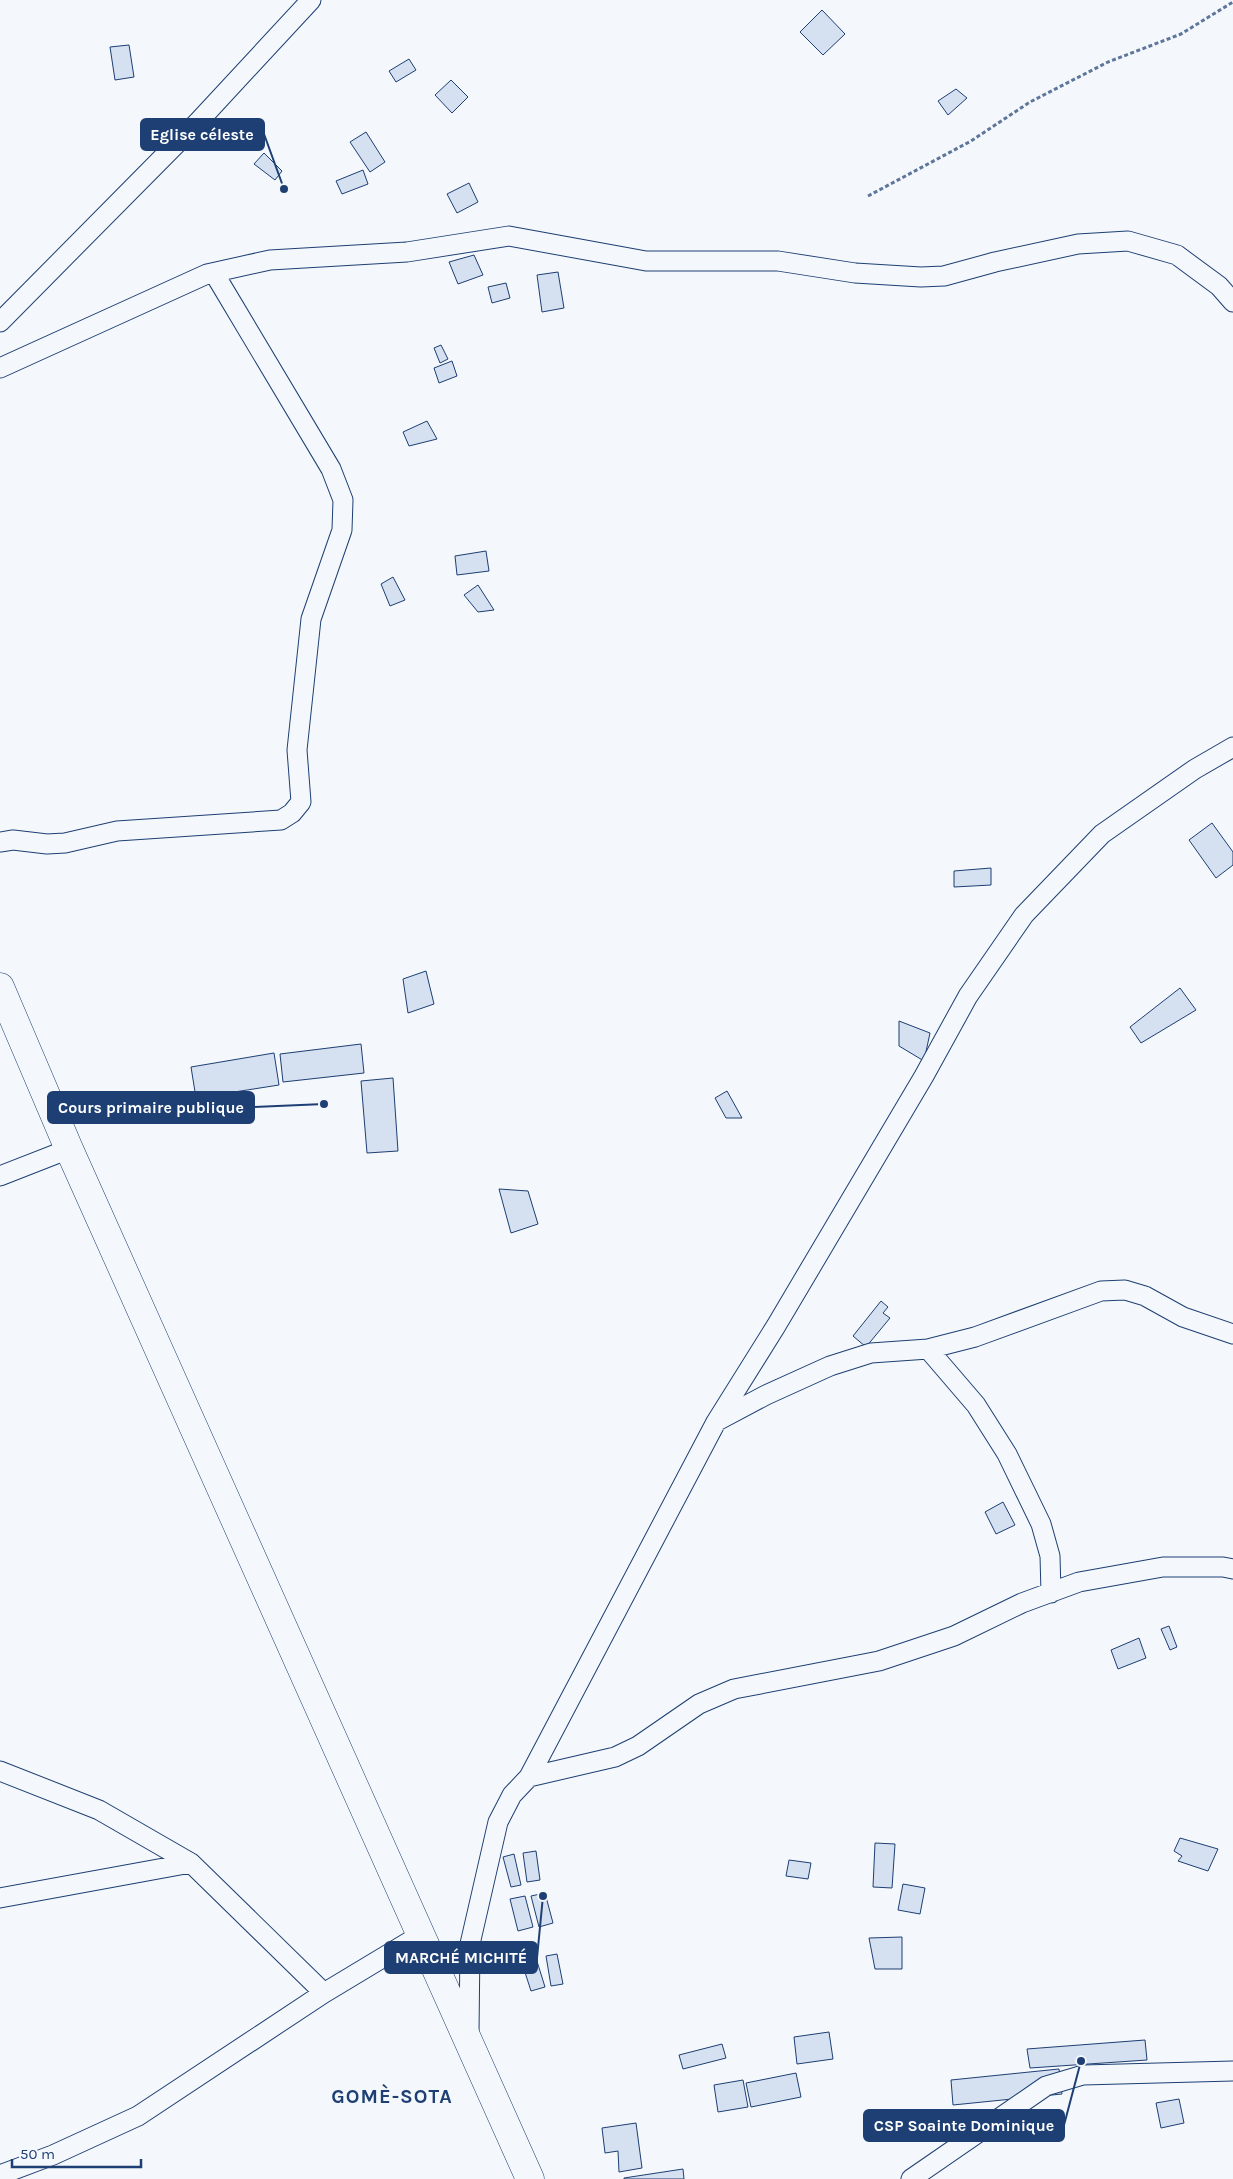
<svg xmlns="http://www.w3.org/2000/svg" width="1233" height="2179" font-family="Karla,sans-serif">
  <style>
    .building { fill: #d5e0f0; stroke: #1d3f73 }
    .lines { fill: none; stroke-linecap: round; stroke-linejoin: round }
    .minor-casing { stroke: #1d3f73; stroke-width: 21 }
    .highway-casing { stroke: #1d3f73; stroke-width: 29 }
    .path { stroke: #5e769c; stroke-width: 3; stroke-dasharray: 4 2.5; stroke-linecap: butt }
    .minor { stroke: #f4f7fb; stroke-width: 19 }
    .highway { stroke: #f4f7fb; stroke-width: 28 }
    .labels { text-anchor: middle; stroke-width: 4; stroke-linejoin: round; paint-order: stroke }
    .district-label { font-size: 20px; font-weight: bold; letter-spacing: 1px; fill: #1d3f73; stroke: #f4f7fb }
    .leader { fill: none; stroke: #1d3f73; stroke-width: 2 }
    .callout-dot { fill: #1d3f73; stroke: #f4f7fb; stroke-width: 2 }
    .callout { fill: #1d3f73; stroke: #1d3f73; stroke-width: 2 }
    .callout-label { font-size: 16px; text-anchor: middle; font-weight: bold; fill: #fff }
  </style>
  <rect width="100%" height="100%" fill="#f4f7fb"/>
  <path class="building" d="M822,10l23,24 -22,21 -23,-23z
    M129,45l5,32 -19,3 -5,-33z
    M409,59l7,11 -20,12 -7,-11z
    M451,80l17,17 -16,16 -17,-18z
    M956,89l11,9 -19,17 -10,-14z
    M366,132l19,30 -15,10 -20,-30z
    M264,153l18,18 -7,9 -21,-16z
    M363,170l5,14 -26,10 -6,-13z
    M469,183l9,19 -21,11 -10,-19z
    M474,255l9,20 -25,9 -9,-22z
    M558,272l6,36 -22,4 -5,-37z
    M506,283l4,15 -18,5 -4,-16z
    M441,345l7,14 -8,4 -6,-15z
    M452,361l5,15 -18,7 -5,-15z
    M427,421l10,18 -28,7 -6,-14z
    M486,551l3,20 -32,4 -2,-19z
    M393,577l12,23 -15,6 -9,-22z
    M478,585l16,25 -16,2 -14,-17z
    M1212,823l21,29v13l-17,13 -27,-38z
    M991,868v17l-37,2v-16z
    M426,971l8,33 -26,9 -5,-34z
    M1180,988l16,22 -55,33 -11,-16z
    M899,1021l31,12 -6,28 -25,-15z
    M361,1044l3,29 -81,9 -3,-28z
    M274,1053l5,32 -83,13 -5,-31z
    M393,1078l5,73 -31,2 -6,-72z
    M727,1091l15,27h-16l-11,-20z
    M499,1189l29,2 10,33 -27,9z
    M881,1301l7,6 -5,6 7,5 -24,29 -13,-11z
    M1003,1502l12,23 -19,9 -11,-22z
    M1169,1626l8,21 -7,3 -9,-21z
    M1139,1638l7,20 -28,11 -7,-19z
    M1180,1838l38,11 -10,22 -30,-10 4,-5 -8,-5z
    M875,1843l20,1 -3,44 -19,-1z
    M536,1851l4,29 -13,2 -4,-29z
    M514,1854l7,31 -10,2 -8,-30z
    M789,1860l22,3 -3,16 -22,-3z
    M903,1884l22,4 -5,26 -22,-4z
    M545,1893l8,30 -14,4 -8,-31z
    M525,1896l8,31 -15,4 -8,-32z
    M902,1937v32h-27l-6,-31z
    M557,1954l6,30 -12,2 -5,-30z
    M536,1958l9,29 -14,4 -9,-28z
    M829,2032l4,27 -36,5 -3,-27z
    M1145,2040l2,20 -117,8 -3,-19z
    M722,2044l4,14 -43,11 -4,-14z
    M1059,2069l3,25 -109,11 -2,-25z
    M796,2073l5,24 -50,10 -5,-24z
    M743,2080l5,27 -30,5 -4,-27z
    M1179,2099l5,24 -23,5 -5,-25z
    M636,2123l6,45 -23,4 -1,-21 -13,2 -3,-25z
    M683,2169l1,10h-60v-1z"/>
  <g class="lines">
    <g class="minor-casing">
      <path id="minor" d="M0,322l198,-200 113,-122
        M0,368l207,-94 63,-14 137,-8 102,-16 137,25h132l77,12 66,4 23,-1 51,-14 83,-18 50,-3 49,14 42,31 14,16
        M0,842l13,-2 34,4 18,-1 52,-12 164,-11 11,-7 9,-11 -4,-52 14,-131 31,-89 1,-30 -12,-31 -117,-196
        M0,1176l69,-27
        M928,1349l48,56 31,49 34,70 9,32 1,37
        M717,1421l49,-26 64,-29 41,-13 57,-4 47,-12 126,-46 24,-1 20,6 38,21 50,17
        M0,1771l99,39 92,53 133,130
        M529,1777l187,-355 60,-96 148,-250 44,-80 56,-81 78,-81 93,-65 38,-22
        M0,1898l191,-35
        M469,2035l1,-91 28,-122 14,-27 17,-18 86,-20 23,-11 61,-42 35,-15 145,-28 75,-25 68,-33 57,-21 84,-15h60l10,2
        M0,2175l53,-20 85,-39 186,-123 98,-59
        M911,2179l135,-93 37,-11 150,-4"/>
    </g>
    <g class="highway-casing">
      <path id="highway" d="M0,987l69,162 461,1030"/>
    </g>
    <path class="path" d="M868,196l103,-55 59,-39 78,-40 73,-28 52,-32"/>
    <use href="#minor" class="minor"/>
    <use href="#highway" class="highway"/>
  </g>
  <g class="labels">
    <g class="district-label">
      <text x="392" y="2103">GOMÈ-SOTA</text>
    </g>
  </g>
  <path class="leader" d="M284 189L264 134M324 1104L254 1107M543 1896L537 1958M1081 2061L1064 2125"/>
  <g class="callout-dot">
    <circle cx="284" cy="189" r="5"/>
    <circle cx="324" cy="1104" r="5"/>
    <circle cx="543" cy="1896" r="5"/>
    <circle cx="1081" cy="2061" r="5"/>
  </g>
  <g class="callout">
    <rect x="141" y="119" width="123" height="31" rx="5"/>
    <rect x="48" y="1092" width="206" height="31" rx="5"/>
    <rect x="385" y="1942" width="152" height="31" rx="5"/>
    <rect x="864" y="2110" width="200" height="31" rx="5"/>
  </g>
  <g class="callout-label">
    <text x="202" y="140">Eglise céleste</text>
    <text x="151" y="1113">Cours primaire publique</text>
    <text x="461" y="1963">MARCHÉ MICHITÉ</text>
    <text x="964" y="2131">CSP Soainte Dominique</text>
  </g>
  <path d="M12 2159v8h129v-8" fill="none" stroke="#1d3f73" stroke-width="2.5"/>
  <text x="20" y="2159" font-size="15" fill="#1d3f73" stroke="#f4f7fb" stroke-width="4" paint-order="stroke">50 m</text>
</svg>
